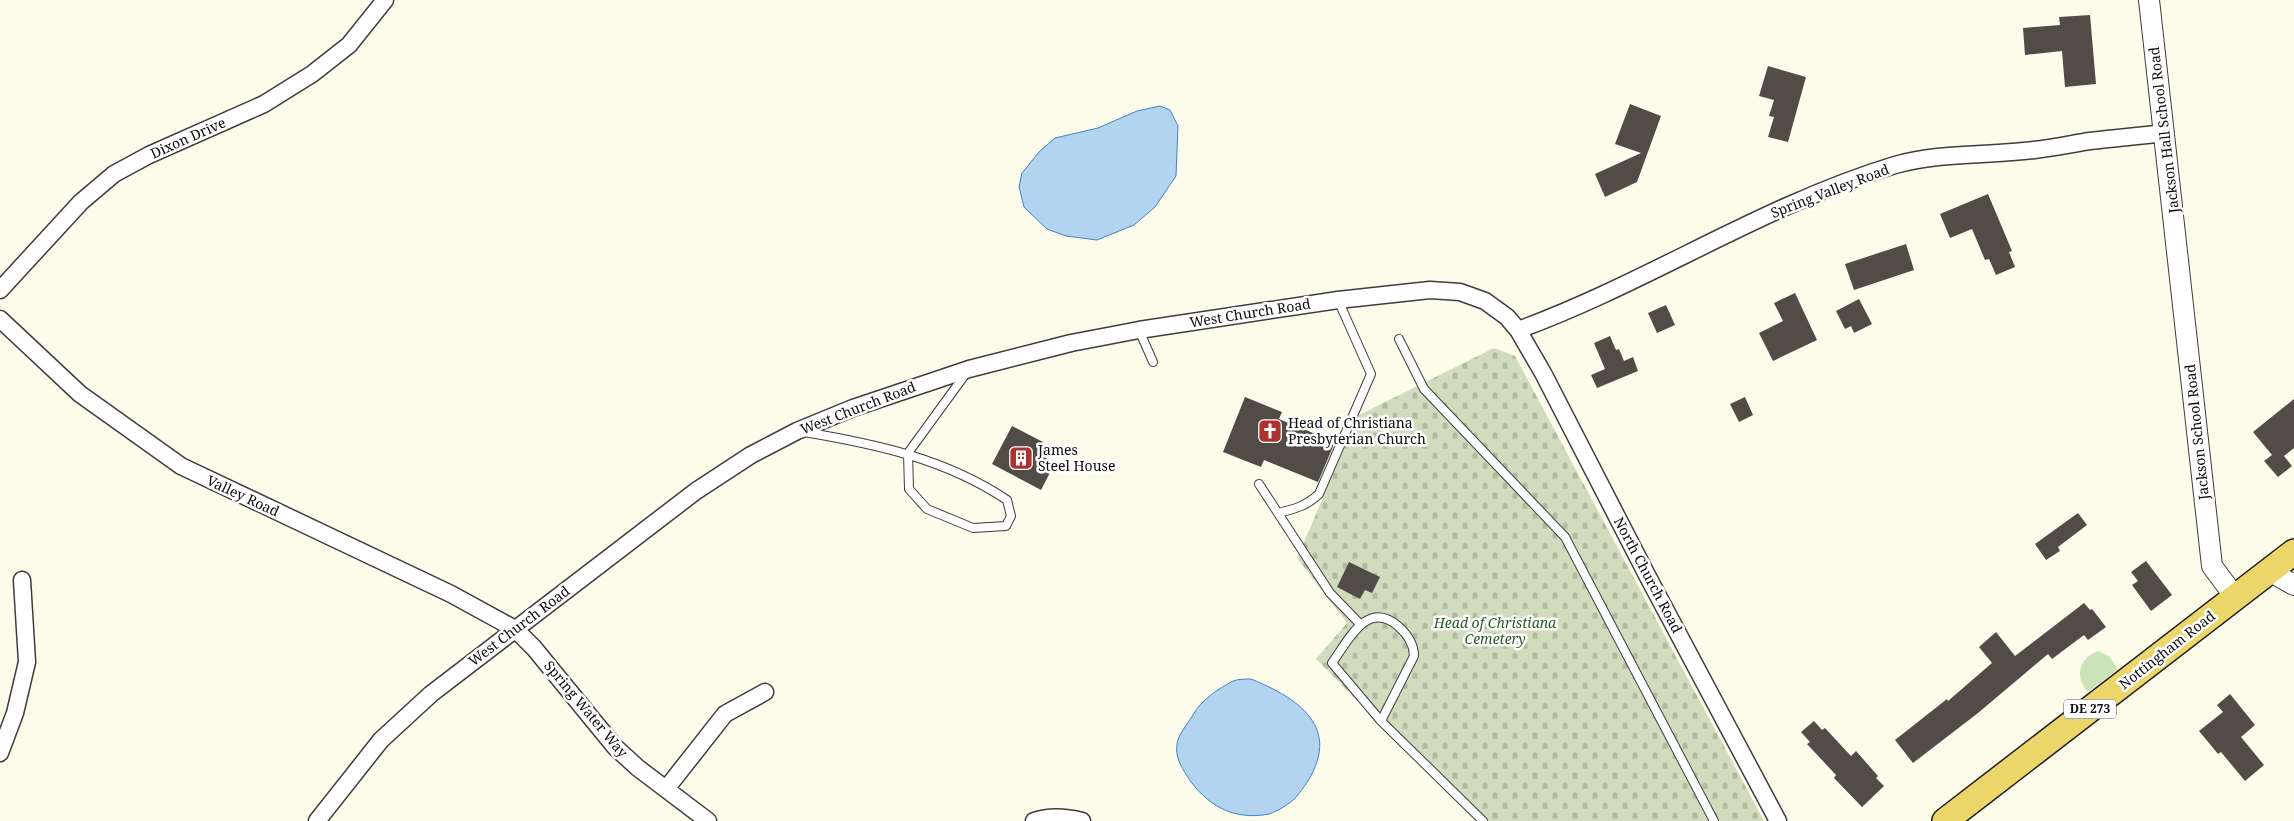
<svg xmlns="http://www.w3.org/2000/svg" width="2294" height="821" font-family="'Noto Serif',serif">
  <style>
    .grass { fill: #cbe4b7 }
    .cemetery { fill: url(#cemetery-stones) }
    .water { fill: #b2d4f0; stroke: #4084c0 }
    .building { fill: #524c48 }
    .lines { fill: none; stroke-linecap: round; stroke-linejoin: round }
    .service-casing { stroke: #3d3d3d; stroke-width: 10 }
    .minor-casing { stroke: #3d3d3d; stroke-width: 19 }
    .tertiary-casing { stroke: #3d3d3d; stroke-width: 22 }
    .primary-casing { stroke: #1b1b1b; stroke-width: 28 }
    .service { stroke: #fff; stroke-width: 8 }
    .minor { stroke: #fff; stroke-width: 16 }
    .tertiary { stroke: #fff; stroke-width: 20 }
    .primary { stroke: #ecd66a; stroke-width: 25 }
    .labels { text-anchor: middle; stroke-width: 5; stroke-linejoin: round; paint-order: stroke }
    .shield { fill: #fff; stroke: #545454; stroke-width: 1 }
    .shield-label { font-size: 12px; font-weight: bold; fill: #0a0a0a }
    .street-label { font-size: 14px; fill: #0a0a0a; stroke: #fff }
    .poi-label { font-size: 14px; fill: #0a0a0a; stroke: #fff; text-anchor: start }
    .park-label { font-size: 14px; font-style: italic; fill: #295b21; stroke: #fff }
  </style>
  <defs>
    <pattern id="cemetery-stones" width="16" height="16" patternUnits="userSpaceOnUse" patternTransform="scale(1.25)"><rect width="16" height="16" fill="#d0dcbd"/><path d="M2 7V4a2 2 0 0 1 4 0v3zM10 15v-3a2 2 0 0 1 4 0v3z" fill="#b1bba1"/></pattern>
  </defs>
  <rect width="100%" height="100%" fill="#fdfbe9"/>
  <path class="grass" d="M2098,651l11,5 9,13 -30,23c-14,-15 -9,-34 10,-41z"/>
  <path class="cemetery" d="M1494,348l21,8 249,465h-287l-161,-162 31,-36 -50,-65 62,-143z"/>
  <path class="water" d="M1160,106l10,4 8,16 -2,50 -21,31 -21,18 -37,15 -31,-4 -19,-7 -23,-22 -5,-20 3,-14 17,-21 16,-14 43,-10 39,-17z
    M1251,679c60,24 94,58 46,117 -7,8 -19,15 -28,18 -36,7 -63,-9 -82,-38 -6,-10 -12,-19 -10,-32 1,-9 11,-21 16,-29 8,-15 25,-26 40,-34 5,-2 13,-2 18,-2z"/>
  <path class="building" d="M2090,15l6,69 -31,3 -3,-36 -37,4 -2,-27 37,-3 -1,-8z
    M1768,66l38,11 -18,65 -20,-5 6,-20 -5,-1 5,-16 -15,-4z
    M1630,104l31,12 -24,66 -32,15 -10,-23 46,-21 -26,-9z
    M1988,194l24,57 -3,1 6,15 -19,8 -7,-16 -4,1 -13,-31 -22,9 -10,-24z
    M1906,244l8,26 -60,20 -9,-26z
    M1795,293l22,47 -44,21 -14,-28 24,-12 -9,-18z
    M1859,299l13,25 -18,9 -3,-7 -6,3 -9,-18z
    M1666,305l9,20 -18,8 -9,-20z
    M1610,336l6,14 3,-1 5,12 9,-4 5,14 -41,17 -6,-13 14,-6 -11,-26z
    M1245,397l37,15 -3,7 56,23 -17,40 -54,-22 -3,7 -38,-15z
    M1745,397l8,18 -14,7 -9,-18z
    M2294,399v49l-10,8 8,10 -14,11 -14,-16 8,-6 -19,-23z
    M1012,426l31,16 -6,11 18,10 -14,27 -49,-26z
    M2078,513l9,12 -29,22 2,4 -14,9 -11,-16z
    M2146,561l26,34 -21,16 -19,-26 6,-4 -7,-9z
    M1349,562l31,15 -8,16 -7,-3 -5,9 -23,-12z
    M2084,603l6,7 2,-1 14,18 -18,13 -4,-5 -32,24 -4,-5 -70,59 -65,50 -18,-23 52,-41 1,2 44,-38 -13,-16 17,-15 19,24z
    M2230,694l25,31 -14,12 23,28 -19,16 -24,-29 -3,2 -19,-23 24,-19 -6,-7z
    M1814,721l8,9 3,-2 26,28 5,-5 22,25 -2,2 8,8 -22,21 -28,-29 2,-3 -29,-31 3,-2 -9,-10z"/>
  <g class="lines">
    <g class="service-casing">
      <path id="service" d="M1139,330l14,32
        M1399,339l25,50 141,148 149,284
        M804,432c72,12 142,27 203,68l4,16 -5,10 -33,2 -46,-19 -18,-20 -1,-36 59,-81
        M1259,484l71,109 31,32
        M1278,513c17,-4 28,-7 41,-19l52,-120 -33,-74
        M1381,721l33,-65c0,-12 -7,-22 -16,-30 -31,-27 -50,15 -66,37l49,58 102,100"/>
    </g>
    <g class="minor-casing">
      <path id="minor" d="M0,290l81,-88 33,-28 35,-19 115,-51 48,-30 37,-29 36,-45
        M0,319l80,75 101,72 270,128 64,35 19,19 81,99 23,21 70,53
        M1518,330c129,-47 245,-125 377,-165 44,-13 93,-9 139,-15 19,-2 37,-6 56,-9 25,-3 50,-5 75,-8
        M0,753l15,-40 12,-51 -5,-82
        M666,789l59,-75 40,-22
        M317,821l64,-81 50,-46 265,-203 55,-36 46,-24 56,-23 116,-39 102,-26 68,-13 199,-30 92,-10 30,2 25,9 22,16 11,13 25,43 105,204 130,244
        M1034,821c15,-5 32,-4 48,0"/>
    </g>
    <g class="tertiary-casing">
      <path id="tertiary" d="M2149,0l63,566 23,31
        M2269,571l25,14"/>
    </g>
    <g class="primary-casing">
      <path id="primary" d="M1945,821l349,-269"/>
    </g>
    <use href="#service" class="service"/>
    <use href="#minor" class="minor"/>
    <use href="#tertiary" class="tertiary"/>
    <use href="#primary" class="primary"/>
  </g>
  <defs>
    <g id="church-square" transform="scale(1.25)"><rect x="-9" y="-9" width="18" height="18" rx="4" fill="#ad322f" stroke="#fff"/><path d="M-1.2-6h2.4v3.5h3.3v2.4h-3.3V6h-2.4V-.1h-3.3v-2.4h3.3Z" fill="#fff"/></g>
    <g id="building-square" transform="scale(1.25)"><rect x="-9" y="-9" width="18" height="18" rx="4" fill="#ad322f" stroke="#fff"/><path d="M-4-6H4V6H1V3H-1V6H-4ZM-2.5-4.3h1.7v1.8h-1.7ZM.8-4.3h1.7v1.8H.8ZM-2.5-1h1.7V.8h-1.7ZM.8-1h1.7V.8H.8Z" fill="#fff"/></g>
  </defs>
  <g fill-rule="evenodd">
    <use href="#church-square" x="1270" y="431"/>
    <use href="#building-square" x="1021" y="458"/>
  </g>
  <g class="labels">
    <rect class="shield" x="2064" y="699.5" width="52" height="19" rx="4"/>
    <g class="shield-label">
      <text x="2090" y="713">DE 273</text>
    </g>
    <g class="street-label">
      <text transform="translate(2164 130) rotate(-97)" y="5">Jackson Hall School Road</text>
      <text transform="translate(188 138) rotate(-24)" y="5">Dixon Drive</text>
      <text transform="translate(1830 191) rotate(-21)" y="5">Spring Valley Road</text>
      <text transform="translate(1250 313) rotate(-9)" y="5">West Church Road</text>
      <text transform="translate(858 408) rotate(-21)" y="5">West Church Road</text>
      <text transform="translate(2197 432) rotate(-96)" y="5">Jackson School Road</text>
      <text transform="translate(243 496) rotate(25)" y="5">Valley Road</text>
      <text transform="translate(1648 575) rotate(62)" y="5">North Church Road</text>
      <text transform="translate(519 626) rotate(-37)" y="5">West Church Road</text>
      <text transform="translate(2167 650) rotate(-38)" y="5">Nottingham Road</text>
      <text transform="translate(586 709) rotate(50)" y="5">Spring Water Way</text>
    </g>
    <g class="poi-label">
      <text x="1288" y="428">Head of Christiana<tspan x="1288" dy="16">Presbyterian Church</tspan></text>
      <text x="1038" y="455">James<tspan x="1038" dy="16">Steel House</tspan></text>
    </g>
    <g class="park-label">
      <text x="1495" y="628">Head of Christiana<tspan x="1495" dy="16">Cemetery</tspan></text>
    </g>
  </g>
</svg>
